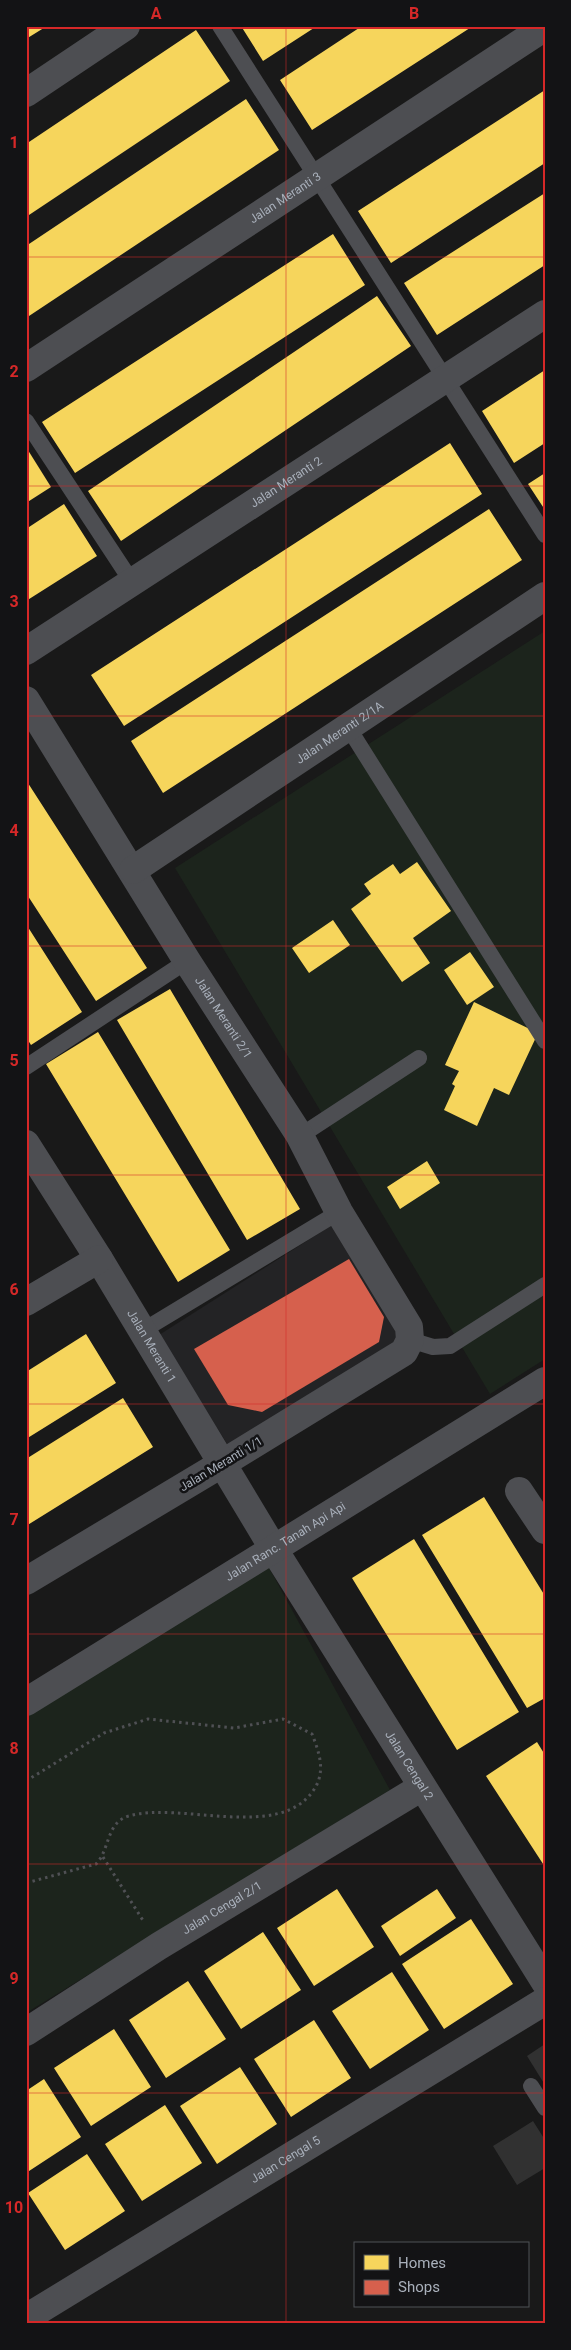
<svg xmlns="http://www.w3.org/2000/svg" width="571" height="2350" font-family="Roboto,sans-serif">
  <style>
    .built { fill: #232325 }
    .green { fill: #1c241c }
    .homes { fill: #f6d55c }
    .shops { fill: #d6604d }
    .building { fill: #313131 }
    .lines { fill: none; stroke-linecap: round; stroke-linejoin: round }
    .path { stroke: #4f5054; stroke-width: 3; stroke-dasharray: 2.5 4; stroke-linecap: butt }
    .lane { stroke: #4d4e52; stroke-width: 16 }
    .street { stroke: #4d4e52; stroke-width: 28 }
    .grid { fill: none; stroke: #d62828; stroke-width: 1; stroke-opacity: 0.55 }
    .labels { text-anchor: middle; stroke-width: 5; stroke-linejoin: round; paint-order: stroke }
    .street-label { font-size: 12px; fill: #a9b0bb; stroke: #131315 }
    .neatline { fill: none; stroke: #d62828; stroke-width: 2 }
    .grid-label { font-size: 16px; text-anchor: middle; font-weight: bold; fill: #d62828 }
  </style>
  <rect width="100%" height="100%" fill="#191919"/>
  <path class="built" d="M335,1223l70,112 -176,112 -70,-112z"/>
  <path class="green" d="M545,631v728l-55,35 -315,-526z
    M267,1564l123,226 -364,223v-298z"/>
  <path class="homes" d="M26,26h21l-21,13z
    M241,26h76l-54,35z
    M362,26h111l-161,104 -32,-50z
    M196,30l34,51 -204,136v-73z
    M545,90v73l-154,100 -33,-52z
    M246,99l33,51 -253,168v-72z
    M545,193v72l-108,70 -33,-52z
    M333,234l32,51 -290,188 -33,-51z
    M377,296l34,50 -290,195 -33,-50z
    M545,370v73l-31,20 -32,-52z
    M450,443l32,51 -358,232 -33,-51z
    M26,447l25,40 -25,16z
    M545,473v37l-17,-26z
    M64,504l33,52 -71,45v-72z
    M489,509l33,51 -359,233 -32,-52z
    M26,780l121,188 -51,33 -70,-108z
    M417,862l34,49 -38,27 17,25 -28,19 -51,-73 20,-15 -7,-10 29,-20 7,10z
    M333,920l17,25 -41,28 -17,-25z
    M26,924l56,88 -51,33 -5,-8z
    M470,952l24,35 -27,18 -23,-35z
    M170,989l130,220 -53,31 -130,-220z
    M474,1002l64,31 -29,62 -15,-7 -17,38 -33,-16 11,-24 -3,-2 7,-13 -14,-6z
    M98,1032l132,218 -52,32 -132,-218z
    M427,1161l13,22 -40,26 -13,-22z
    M86,1334l30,49 -90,56v-67z
    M123,1398l30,49 -127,79v-67z
    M484,1497l61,99v102l-18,10 -105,-173z
    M414,1539l105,173 -62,38 -105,-172z
    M537,1742l8,13v112l-59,-91z
    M337,1889l37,58 -60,39 -37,-58z
    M437,1889l19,29 -56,38 -19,-30z
    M471,1919l42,65 -69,45 -42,-65z
    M263,1932l38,58 -60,39 -37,-58z
    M392,1972l37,58 -59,39 -38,-58z
    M188,1981l38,58 -60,39 -37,-58z
    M314,2020l37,58 -60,39 -37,-58z
    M114,2029l37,58 -60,39 -37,-58z
    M240,2067l37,57 -60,40 -37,-58z
    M44,2079l37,58 -55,36v-82z
    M165,2105l37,58 -60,38 -37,-57z
    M87,2154l38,57 -60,39 -37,-57z"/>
  <path class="shops" d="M349,1259l35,58 -5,25 -117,70 -34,-7 -34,-56z"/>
  <path class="building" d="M545,2044v41l-18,-29z
    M533,2121l12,19v28l-28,17 -24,-39z"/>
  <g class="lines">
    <path class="path" d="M26,1781l78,-48 44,-14 86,9 49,-9 29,15c8,20 14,39 1,57 -35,50 -133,10 -184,25 -23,6 -19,34 -33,48l-70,19
      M103,1857l41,65"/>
    <path class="lane" d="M220,26l325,509
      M26,421l106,161
      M348,727l197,314
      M26,1067l161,-106
      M300,1136l119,-78
      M142,1331l197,-119
      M410,1340l23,7 17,-1 95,-61
      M531,2086l14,22"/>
    <g class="street">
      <path d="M26,93l100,-67"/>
      <path id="s1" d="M26,368l519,-341"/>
      <path id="s2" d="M26,651l519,-337"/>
      <path id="s3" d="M26,700l161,261 113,175 39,76 70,115 1,13 -6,12 -181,111 -197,118"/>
      <path id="s4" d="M133,870l412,-274"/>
      <path id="s5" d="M26,1144l73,115 174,289 272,434"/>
      <path d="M26,1302l73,-43"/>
      <path d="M519,1491l26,39"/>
      <path id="s6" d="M26,1702l519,-321"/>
      <path id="s7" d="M26,2032l133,-86 263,-159"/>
      <path id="s8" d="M26,2318l519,-317"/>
    </g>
  </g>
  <path class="grid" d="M286,26v2298M26,257h519M26,486h519M26,716h519M26,946h519M26,1175h519M26,1404h519M26,1634h519M26,1864h519M26,2093h519"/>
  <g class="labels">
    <g class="street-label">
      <text dy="4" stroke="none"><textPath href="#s1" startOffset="310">Jalan Meranti 3</textPath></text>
      <text dy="4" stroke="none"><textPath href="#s2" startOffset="310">Jalan Meranti 2</textPath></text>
      <text dy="4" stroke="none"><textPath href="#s4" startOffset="248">Jalan Meranti 2/1A</textPath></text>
      <text dy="4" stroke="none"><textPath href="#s3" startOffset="374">Jalan Meranti 2/1</textPath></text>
      <text dy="4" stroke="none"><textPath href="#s5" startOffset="238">Jalan Meranti 1</textPath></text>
      <text transform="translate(221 1464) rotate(-31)" y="4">Jalan Meranti 1/1</text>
      <text dy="4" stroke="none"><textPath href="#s6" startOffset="305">Jalan Ranc. Tanah Api Api</textPath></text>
      <text dy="4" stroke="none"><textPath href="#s5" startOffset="730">Jalan Cengal 2</textPath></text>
      <text dy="4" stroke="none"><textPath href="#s7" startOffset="232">Jalan Cengal 2/1</textPath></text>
      <text dy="4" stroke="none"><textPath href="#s8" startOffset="304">Jalan Cengal 5</textPath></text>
    </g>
  </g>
  <rect width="571" height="2350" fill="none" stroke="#131315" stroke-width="55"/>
  <rect x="354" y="2242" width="175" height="65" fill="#131315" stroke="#4f5257"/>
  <rect x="364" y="2255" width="25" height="15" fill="#f6d55c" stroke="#4f5257"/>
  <text x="398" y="2268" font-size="15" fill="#a9b0bb">Homes</text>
  <rect x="364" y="2280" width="25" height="15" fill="#d6604d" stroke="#4f5257"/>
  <text x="398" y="2292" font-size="15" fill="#a9b0bb">Shops</text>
  <rect x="28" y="28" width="516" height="2294" class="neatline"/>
  <g class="grid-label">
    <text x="156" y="19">A</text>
    <text x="414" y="19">B</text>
    <text x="14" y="148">1</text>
    <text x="14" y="377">2</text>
    <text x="14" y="607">3</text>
    <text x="14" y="836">4</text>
    <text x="14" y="1066">5</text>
    <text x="14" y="1295">6</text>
    <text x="14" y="1525">7</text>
    <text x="14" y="1754">8</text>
    <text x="14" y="1984">9</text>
    <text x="14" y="2213">10</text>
  </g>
</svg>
